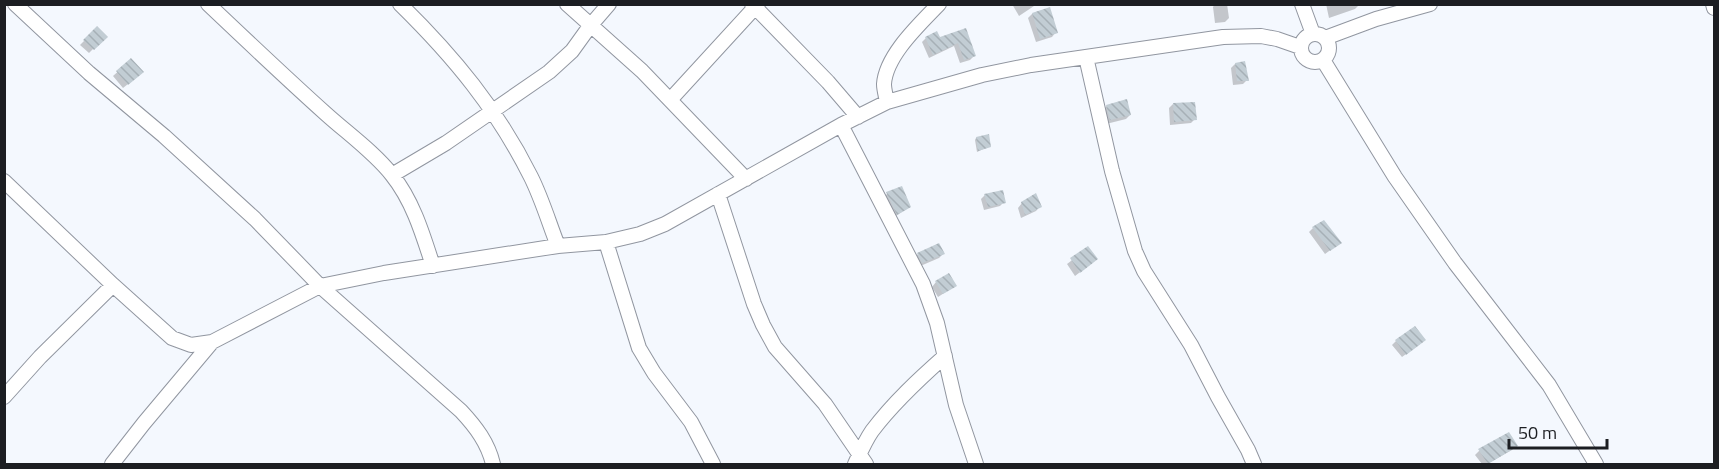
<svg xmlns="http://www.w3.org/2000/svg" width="1719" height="469" font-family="'Titillium Web',sans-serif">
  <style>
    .shadow { fill: #0003 }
    .building { fill: url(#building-back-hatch) }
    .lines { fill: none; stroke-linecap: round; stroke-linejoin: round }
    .minor-casing { stroke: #9196a0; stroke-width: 16 }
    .minor { stroke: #fff; stroke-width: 14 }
  </style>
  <defs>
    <pattern id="building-back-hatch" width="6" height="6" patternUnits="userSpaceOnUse" patternTransform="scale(1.5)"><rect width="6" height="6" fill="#c2cdd4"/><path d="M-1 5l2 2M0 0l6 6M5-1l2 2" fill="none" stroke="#a6b0b6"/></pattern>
  </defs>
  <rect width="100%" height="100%" fill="#f4f8fe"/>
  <path class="shadow" d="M1012,4h21l1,2 -15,10z
    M1215,4h12l2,14 -4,4 -10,1 -2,-16z
    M1326,4h33v1l-4,4 -26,9z
    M1049,9l7,23 -4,5 -16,5 -8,-24 4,-4z
    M97,28l8,9 -16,16 -9,-8z
    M965,30l9,26 -4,4 -10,3 -6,-17 -25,12 -7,-16 4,-4 13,1z
    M131,60l7,16 -15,12 -10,-12z
    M1235,64l12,16 -4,4 -10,1 -2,-17z
    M1173,104l22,15 -4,4 -21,2 -1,-17z
    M1107,106l23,9 -4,4 -20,5 -3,-14z
    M976,138l14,8 -13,6 -2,-12z
    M901,188l8,19 -16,11 -10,-20 4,-4z
    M985,195l19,7 -4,4 -16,4 -3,-11z
    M1022,203l18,3 -4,5 -15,7 -3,-10z
    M1313,228l27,15 -15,11 -16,-22z
    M1088,248l4,15 -17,13 -8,-12z
    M918,254h25l-4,4 -21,9 -4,-9z
    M949,275l6,11 -17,11 -6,-10 4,-5z
    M1396,341l24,3 -18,13 -10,-12z
    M1516,446l-4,4 -25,14h-5l-7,-9 4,-4z"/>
  <path class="building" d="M1050,7l8,26 -18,6 -8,-26z
    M97,26l11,11 -14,13 -11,-10z
    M966,28l10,28 -12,4 -6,-17 -25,12 -8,-18 12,-6 3,6z
    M131,58l13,14 -16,13 -12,-14z
    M1245,61l4,20h-12l-2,-18z
    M1127,99l4,16 -21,5 -4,-15z
    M1195,102l2,18 -23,2 -1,-19z
    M989,134l2,13 -13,4 -2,-14z
    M902,186l9,21 -14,8 -11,-23z
    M1003,190l3,13 -18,4 -4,-13z
    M1036,193l6,14 -17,8 -4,-13z
    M1324,220l18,23 -12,8 -18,-24z
    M939,243l6,11 -23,9 -5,-10z
    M1088,246l10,13 -18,14 -10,-15z
    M949,273l8,13 -14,8 -8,-13z
    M1415,326l11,14 -20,15 -11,-15z
    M1509,432l9,14 -30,18 -10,-15z"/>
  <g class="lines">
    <g class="minor-casing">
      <path id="minor" d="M15,4l74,69 75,63 91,83 65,67 141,125c15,16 27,32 32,53
        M208,4c39,37 78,74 117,109 22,20 49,39 67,62 21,26 31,60 41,91
        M400,4c54,53 97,105 131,173 11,22 18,46 27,69
        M567,4l75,67 104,108
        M752,4l76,78 30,35
        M1302,4l11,30
        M1713,4l1,4
        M1301 48a14 14 0 1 1 28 0a14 14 0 1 1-28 0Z
        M1325,38l51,-19 54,-15
        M1086,57l26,114 23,80 9,20 47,74 27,52 30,53 6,14
        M1323,60l72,117 60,86 94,122 47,79
        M670,100l88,-96
        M887,102c-1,-6 -3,-12 -3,-18 2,-29 36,-60 55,-80
        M841,125l82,159 14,39 19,82 20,59
        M392,175l54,-32 103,-71 23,-21 18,-25 19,-22
        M4,181l109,104 59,53 19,7 21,-3 108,-56 64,-13 174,-27 48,-4 34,-8 25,-10 176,-99 46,-23 95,-27 49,-10 192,-28 38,-1 16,3 23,8
        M718,194l36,110 9,21 12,22 50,57 41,60
        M606,242l33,106 15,25 37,49 22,42
        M4,397l36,-40 73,-72
        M112,464l32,-41 68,-81
        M855,464c5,-11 10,-23 17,-33 21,-28 47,-52 73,-75"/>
    </g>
    <use href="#minor" class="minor"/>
  </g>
  <rect width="1719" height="469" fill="none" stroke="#1c1e22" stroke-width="12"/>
  <path d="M1509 439v9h98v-9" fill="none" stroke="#1c1e22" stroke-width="3"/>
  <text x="1518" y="439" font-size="18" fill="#1c1e22" stroke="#f4f8fe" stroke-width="4.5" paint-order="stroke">50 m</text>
</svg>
